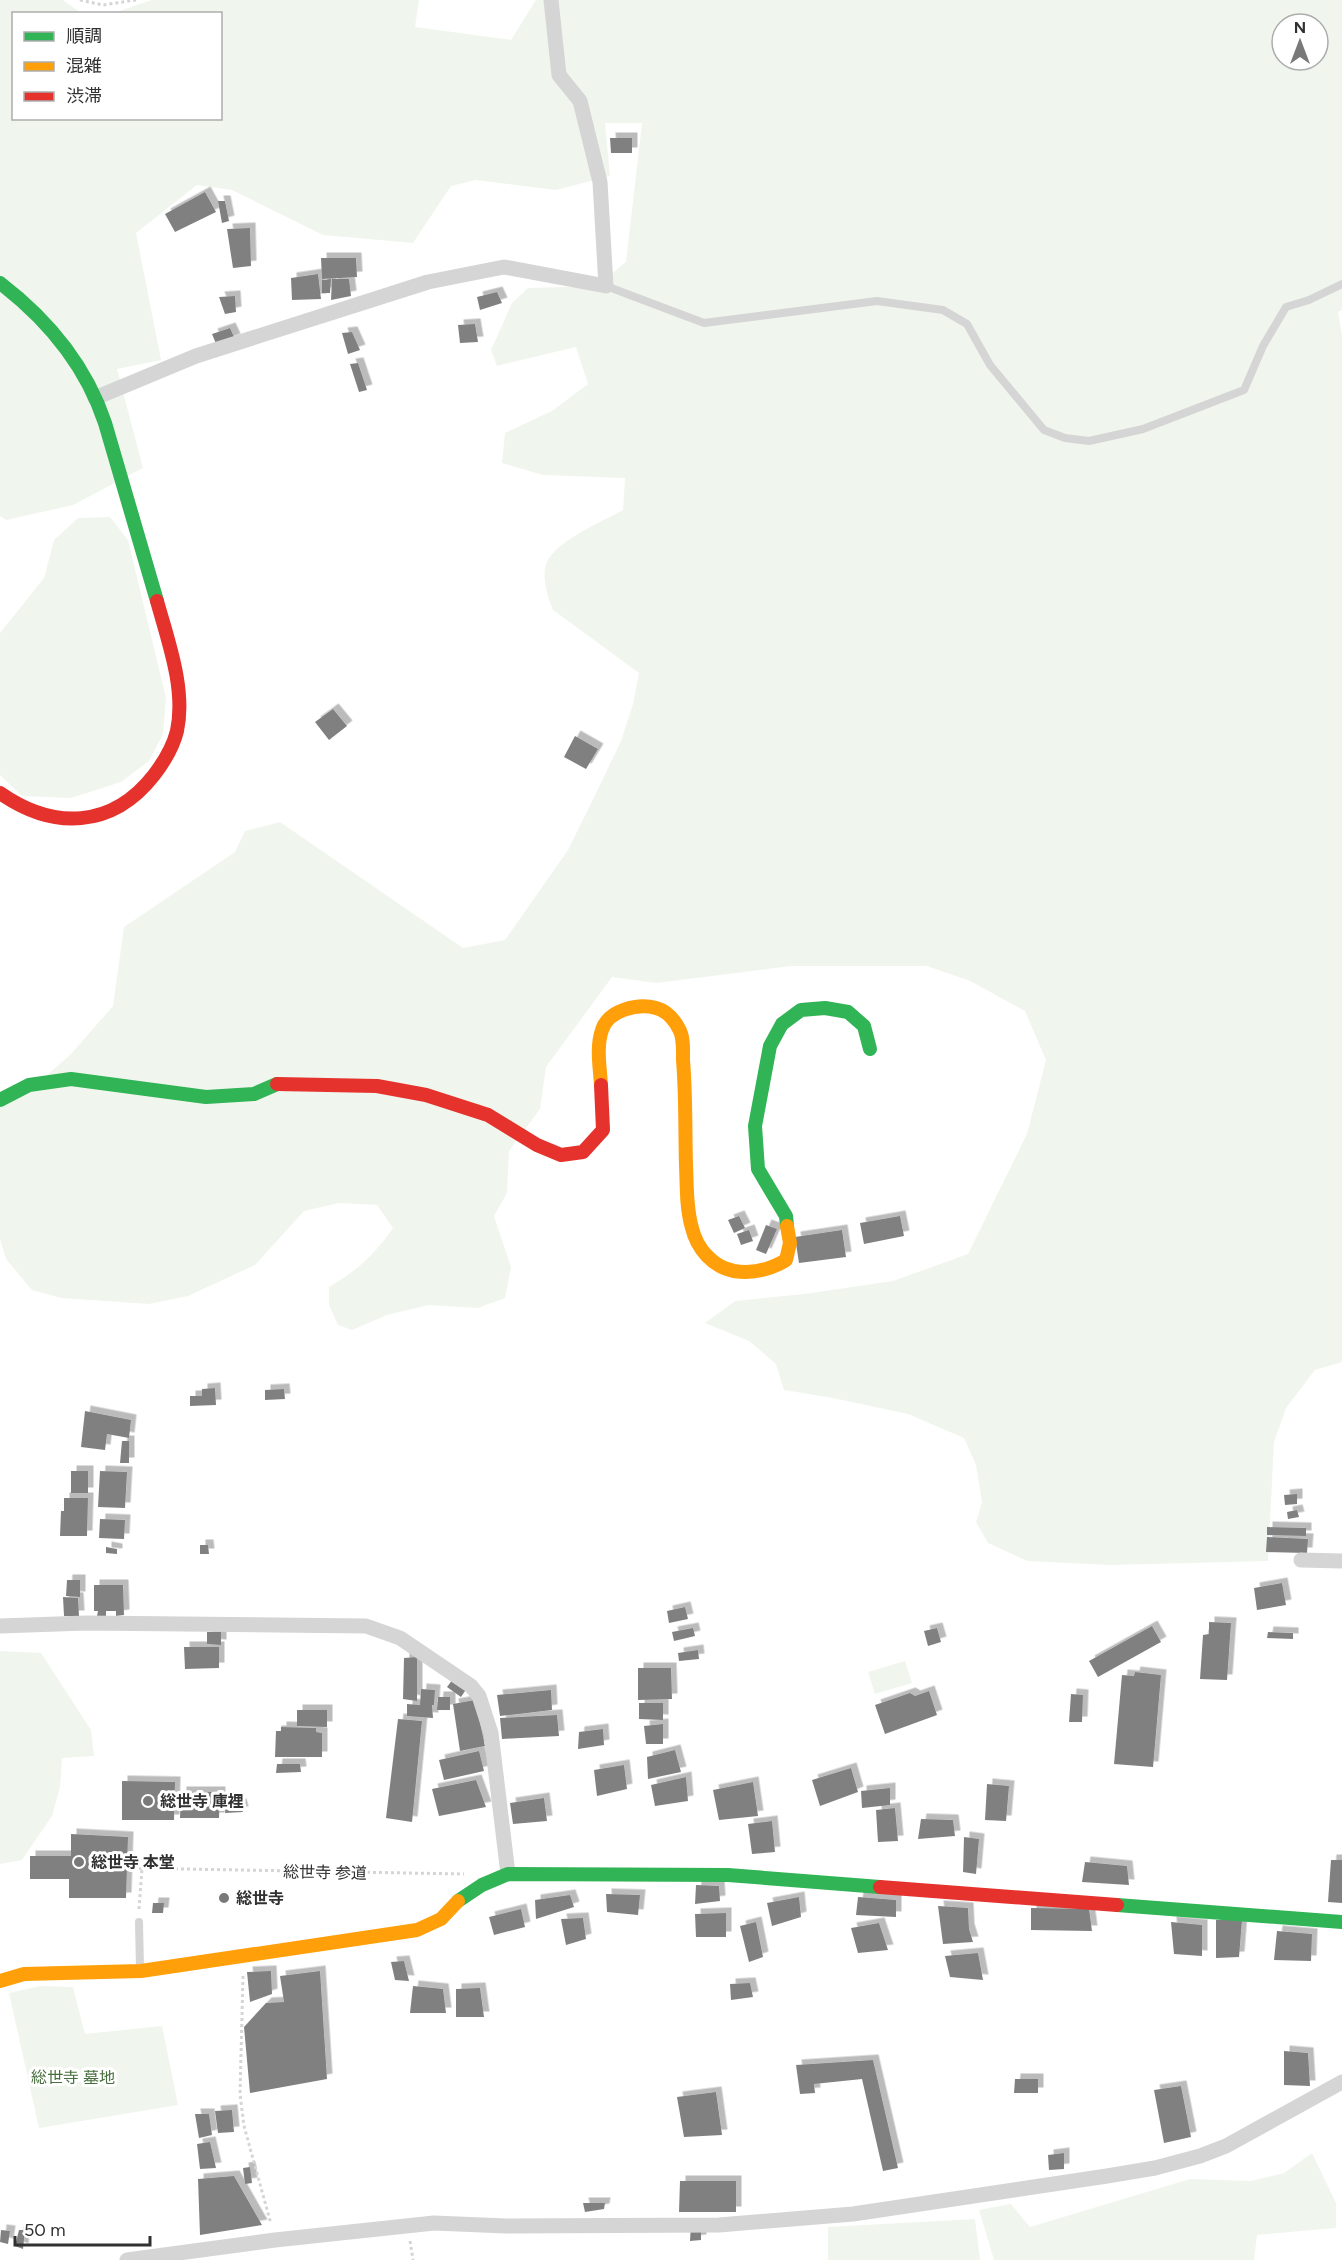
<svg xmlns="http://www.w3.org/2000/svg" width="1342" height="2260" font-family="Figtree,'Noto Sans JP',sans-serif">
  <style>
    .green { fill: #f0f6ed; fill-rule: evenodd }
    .building { fill: #808080; filter: url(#shadow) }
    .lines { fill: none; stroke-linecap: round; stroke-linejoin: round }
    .path { stroke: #d5d5d5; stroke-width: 3; stroke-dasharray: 3 3; stroke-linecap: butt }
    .lane { stroke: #d5d5d5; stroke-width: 8 }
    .street { stroke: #d5d5d5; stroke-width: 15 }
    .fast { stroke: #30b455; stroke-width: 14 }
    .slow { stroke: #ff9f0a; stroke-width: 14 }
    .jam { stroke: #e5322d; stroke-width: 14 }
    .poi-dot { fill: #797979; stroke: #fff; stroke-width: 2 }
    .labels { text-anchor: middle; stroke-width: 6; stroke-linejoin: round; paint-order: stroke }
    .poi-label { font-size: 16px; font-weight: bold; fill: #313131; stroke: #fff; text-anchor: start }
    .street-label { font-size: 16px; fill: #313131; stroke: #fff }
    .park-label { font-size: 16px; fill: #476e3d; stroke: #fff }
  </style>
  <defs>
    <filter id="shadow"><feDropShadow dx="5.5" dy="-5.5" stdDeviation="0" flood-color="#0004"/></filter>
  </defs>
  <rect width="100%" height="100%" fill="#fff"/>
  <path class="green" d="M0,0h63l18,13 -67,1v104h206v-104l-107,-1 39,-13h267l-4,27 96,13 25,-40h806v310l-4,2 4,23v1027l-27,8 -29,38 -12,34 -6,119 -157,4 -84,-4 -39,-18 -12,-21 6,-20 -6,-37 -12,-27 -56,-24 -75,-16 -49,-8 -8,-26 -27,-23 -44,-18 30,-22 69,-7 89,-13 75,-27 59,-120 19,-74 -21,-49 -55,-30 -43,-15h-136l-135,17 -44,-6 -66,90 -6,42 -31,42 -2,42 -13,23 17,51 -6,31 -27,10 -49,-3 -42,10 -35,15 -14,-5 -9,-20v-18c29,-17 45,-32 64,-59l-16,-23 -38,-2 -35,8 -49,54 -67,31 -39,8 -88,-6 -29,-8 -26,-31 -6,-20v-134l28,-13 43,-38 42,-48 11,-79 111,-75 10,-21 35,-9 183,126 42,-8 63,-90 31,-63 22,-46 12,-37 6,-31 -86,-63c-5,-12 -10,-28 -8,-42 4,-25 57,-46 78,-58l2,-32 -82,-3 -41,-12 3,-30 47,-22 36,-27 -12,-37 -79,19 -6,-16 21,-47 16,-15 69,-2 29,-24 16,-139h-37l5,53 -54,14 -80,-10 -25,6 -38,57 -90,-8 -91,-45 -35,-5 -61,48 25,127 -44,9 26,99 -70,37 -67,15 -6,-4zM1282,24h36v36h-36z
    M110,517l18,23 38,158 -3,36 -14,27 -28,21 -50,16 -49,-2 -22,-21v-142l44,-55 10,-38 24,-22z
    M0,1651l41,2 50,77 3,26 -32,2 -2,29 -8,29 -30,44 -22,4z
    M905,1661l7,22 -37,11 -7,-22z
    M40,1986l33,1 12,47 77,-8 16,79 -139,23 -30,-135z
    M1312,2153l24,50v25l-79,7 -3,25h-260l-15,-50 32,-6 19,23 160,-48 61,2 33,-8z
    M975,2219l5,41h-152v-33z"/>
  <path class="building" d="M610,138h22v15h-21z
    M205,192l11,20 -41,20 -10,-18z
    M218,201h7l4,20 -7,2z
    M250,228l1,38 -18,2 -6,-39z
    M321,258h35l1,19 -35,2z
    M318,274l3,25 -29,1 -1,-22z
    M331,279l-1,14h-8v-13z
    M332,279h17l2,17 -20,4z
    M497,292l5,11 -22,7 -3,-13z
    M235,296l1,16 -11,2 -6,-17z
    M475,324l3,18 -18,1 -2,-18z
    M230,328l5,11 -18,7 -5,-12z
    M352,332l8,18 -12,4 -6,-21z
    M358,363l9,27 -8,2 -9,-28z
    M333,709l14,17 -18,14 -14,-18z
    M575,736l23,13 -12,20 -22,-12z
    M739,1216l6,12 -11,5 -6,-13z
    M900,1216l4,20 -40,8 -4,-21z
    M766,1225l11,4 -11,25 -10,-4z
    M749,1230l4,11 -12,4 -4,-11z
    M842,1230l4,27 -47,6 -4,-26z
    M215,1388l1,17 -26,1v-10h12v-7z
    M284,1389l1,10 -20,1v-10z
    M85,1411l46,9 -2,18 -22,-4 -2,16 -24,-3z
    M122,1441h7v22h-9z
    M71,1471h17v22h-17z
    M100,1471l27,1 -2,36 -27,-1z
    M1297,1494v10l-12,1 -1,-10z
    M64,1498h24l-1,38h-27l1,-25h3z
    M1297,1510l2,7 -11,2 -1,-7z
    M100,1519l25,1 -1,19 -25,-1z
    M1267,1527l39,1v8l-39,-1z
    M1267,1537l41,2 -1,14 -41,-1z
    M200,1545h8l1,9h-9z
    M106,1547l11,2v5l-11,-1z
    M67,1580h13v17l-14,-1z
    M1282,1583l4,22 -29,5 -3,-22z
    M94,1585h29l1,30 -8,1v-5h-10v5h-9l1,-5h-4z
    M63,1597l15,1 1,18h-15z
    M685,1607l3,12 -19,4 -2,-12z
    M1209,1622l22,1 -4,57 -27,-1 3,-44 6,-1z
    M1152,1626l9,16 -63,35 -9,-16z
    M693,1628l2,8 -21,5 -2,-9z
    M937,1628l4,14 -13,4 -4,-15z
    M207,1632h14v13l-14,-1z
    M1268,1632l25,1v6l-26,-1z
    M184,1647h35v21l-34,1z
    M698,1650l1,9 -20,2 -1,-8z
    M417,1657v44l-14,-2 1,-41z
    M638,1668h33l1,31 -34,1z
    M1135,1672l26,3 -8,92 -39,-3 8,-89 12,1z
    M453,1679l14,9 -6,9 -14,-10z
    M421,1689l14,1 -1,15h-2l1,13 -26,-2v-12l13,1z
    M551,1690l1,20 -52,6 -3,-21z
    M929,1691l8,24 -52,19 -10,-29 35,-12 5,3z
    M1071,1694l12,1 -1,27h-13z
    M438,1697h12v13h-13z
    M475,1700l10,46 -25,5 -7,-47z
    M639,1703h24v17l-24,-1z
    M297,1710h30v17l-30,-1z
    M557,1715l2,21 -57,3 -2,-21z
    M398,1719l24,2 -10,101 -26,-4z
    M663,1724v20h-17l-2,-18z
    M281,1727l35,1v4l6,1v24h-47l1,-26h5z
    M603,1729l1,16 -26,4 1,-17z
    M675,1750l6,22 -33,7 -1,-22z
    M479,1751l5,20 -40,9 -5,-20z
    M277,1764h23l1,8 -25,1z
    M624,1765l3,24 -30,7 -3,-26z
    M851,1768l7,24 -38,14 -8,-26z
    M686,1777l2,24 -33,5 -4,-21z
    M476,1780l10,27 -47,9 -7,-27z
    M122,1781l53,1 -1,38h-52z
    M753,1782l5,34 -39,4 -6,-30z
    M987,1784l22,2 -3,35 -21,-1z
    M890,1788v17l-28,3 -1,-17z
    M181,1792h39l-1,26h-39z
    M544,1798l3,23 -34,3 -3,-21z
    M226,1802l15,2 2,8 -18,1z
    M895,1808l3,33 -20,1 -2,-32z
    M921,1819l32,1 2,16 -37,3z
    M772,1821l3,31 -23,2 -4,-30z
    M71,1834l57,3 -2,61h-57v-19h-39v-23h41z
    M964,1837l15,2 -3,35 -13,-2z
    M1331,1860h11v43l-14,-1z
    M1085,1862l42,4 2,19 -47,-3z
    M696,1885l23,1 1,15 -25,3z
    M606,1894l34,1 -2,20 -31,-3z
    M570,1895l4,12 -38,12 -1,-19z
    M799,1897l2,20 -29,9 -5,-23z
    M858,1897l38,3v17l-40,-2z
    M153,1903h11l-1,10h-11z
    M938,1906l30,2 1,21 4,13 -30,2z
    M1031,1908l58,1 3,22 -61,-1z
    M521,1909l4,18 -31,8 -5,-18z
    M726,1913v24h-30l-1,-23z
    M583,1918l3,21 -20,6 -5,-26z
    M1216,1920h26l-3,37 -23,1z
    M756,1922l7,35 -14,5 -9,-36z
    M1171,1922l31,3v31l-28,-2z
    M879,1923l9,27 -30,3 -7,-25z
    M1277,1931l35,3 -1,27 -37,-1z
    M978,1953l5,27 -33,-3 -5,-21z
    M404,1961l5,20 -14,-1 -4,-18z
    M271,1971l1,23 -22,8 -3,-30z
    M320,1971l7,108 -77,14 -6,-66 22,-24 18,-1 -4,-26z
    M750,1983l3,14 -22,3 -1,-16z
    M413,1986l30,3 3,24h-36z
    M480,1988l4,29h-28v-28z
    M1284,2051l24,2 2,33 -26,-1z
    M873,2060l25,108 -15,3 -21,-92 -48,5 1,9 -15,1 -4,-29z
    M1015,2079h23v14h-24z
    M1181,2086l10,51 -27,6 -10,-53z
    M716,2092l6,43 -38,2 -7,-40z
    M232,2110l2,22 -16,1 -3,-22z
    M195,2114h14l3,21 -13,3z
    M210,2142l6,26 -16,1 -3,-25z
    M1064,2153v16l-15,1 -1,-15z
    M250,2167l2,16 -7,1 -2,-16z
    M234,2176l28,49 -62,10 -2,-56z
    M680,2181h56v31h-57z
    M583,2203h22l-1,6 -19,3z
    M691,2224h10v16l-11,1z
    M1,2230l9,1 -2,13 -8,-2z
    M19,2230h6l-2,19 -8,-3z"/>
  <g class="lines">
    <path class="path" d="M80,0l23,5 33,-5
      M127,1868l337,6
      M139,1909l3,-40
      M243,1976l-3,118 4,32 27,98
      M410,2241l3,19"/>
    <path class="lane" d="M606,286l98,37 173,-22 66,9 24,14 23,41 54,65 21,8 24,3 54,-12 101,-39 19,-44 23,-39 23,-7 33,-16
      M139,1922l1,47"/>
    <path class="street" d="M95,398l101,-42 232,-74 76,-15 102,19 -6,-104 -20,-81 -21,-26 -8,-75
      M1301,1560l41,1
      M0,1626l86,-3 280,3 34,12 71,48 8,10 12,37 17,141
      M127,2260l148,-20 159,-17 72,3 213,-1 134,-11 254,-38 48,-8 45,-12 26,-10 116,-64"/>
    <path class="fast" d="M0,283c47,36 86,83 105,140l52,178
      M0,1100l29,-15 42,-6 135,18 48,-3 23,-10
      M787,1226l-1,-10 -28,-47 -3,-43 15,-80 12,-22 19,-14 24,-2 23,4 16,14 6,23
      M458,1901l24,-16 26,-11 220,1 152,12
      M1117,1905l225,17"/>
    <path class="slow" d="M601,1085c-1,-17 -5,-38 1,-55 6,-20 36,-27 54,-22 11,3 18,11 23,21 5,8 4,22 4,31 3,35 2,70 3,105 1,21 0,43 6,63 5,21 21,39 42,43 19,3 36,-1 52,-11l4,-17 -3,-17
      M0,1981l24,-7 117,-3 276,-41 24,-11 17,-18"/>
    <path class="jam" d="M0,793c53,37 112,36 154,-18 10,-13 19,-28 23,-44 9,-42 -9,-90 -20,-130
      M277,1084l100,2 49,9 62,20 49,30 24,10 22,-3 20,-22 -2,-45
      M880,1887l237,18"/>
  </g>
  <g class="poi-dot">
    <circle cx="148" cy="1801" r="6"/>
    <circle cx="79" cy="1862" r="6"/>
    <circle cx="224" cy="1898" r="6"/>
  </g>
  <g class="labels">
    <g class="poi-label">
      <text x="160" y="1807">総世寺 庫裡</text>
      <text x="91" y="1868">総世寺 本堂</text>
      <text x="236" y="1904">総世寺</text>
    </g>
    <g class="street-label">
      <text transform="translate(325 1872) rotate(1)" y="6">総世寺 参道</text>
    </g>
    <g class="park-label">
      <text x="73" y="2083">総世寺 墓地</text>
    </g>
  </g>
  <rect x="12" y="12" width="210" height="108" fill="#ffffff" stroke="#adadad" stroke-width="1.5"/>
  <rect x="24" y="32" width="30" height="9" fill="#30b455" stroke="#adadad" stroke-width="1.5"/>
  <text x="66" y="42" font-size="18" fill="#313131">順調</text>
  <rect x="24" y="62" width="30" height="9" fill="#ff9f0a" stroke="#adadad" stroke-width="1.5"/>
  <text x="66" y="72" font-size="18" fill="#313131">混雑</text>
  <rect x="24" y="92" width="30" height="9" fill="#e5322d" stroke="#adadad" stroke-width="1.5"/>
  <text x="66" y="102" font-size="18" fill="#313131">渋滞</text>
  <g transform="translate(1300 42)"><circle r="28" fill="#ffffff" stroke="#adadad" stroke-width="1.5"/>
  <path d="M0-4.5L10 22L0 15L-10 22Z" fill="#797979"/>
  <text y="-9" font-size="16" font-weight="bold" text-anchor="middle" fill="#313131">N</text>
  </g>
  <path d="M15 2236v9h135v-9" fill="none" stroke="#313131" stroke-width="3"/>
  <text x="24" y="2236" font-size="18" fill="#313131" stroke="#ffffff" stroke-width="4.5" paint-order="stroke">50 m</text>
</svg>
